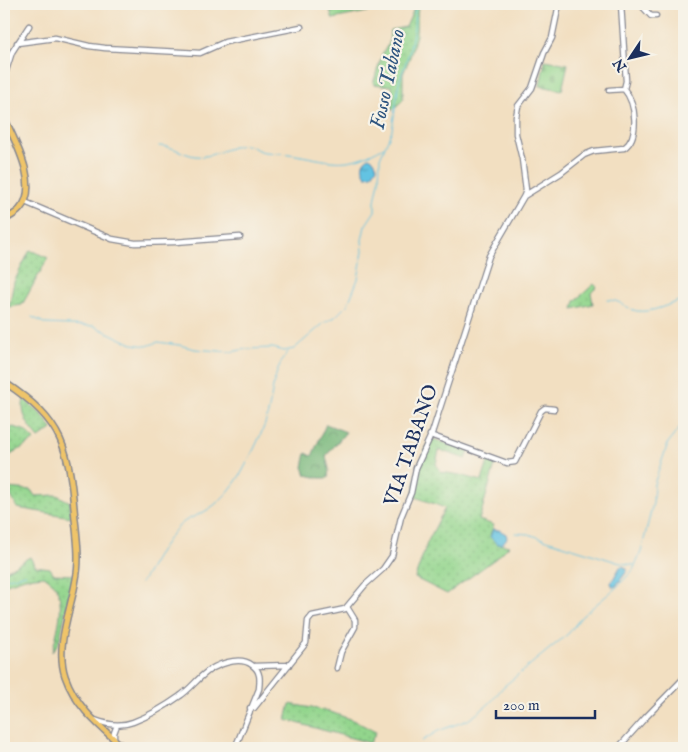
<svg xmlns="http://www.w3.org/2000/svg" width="688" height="752" font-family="'IM FELL English',serif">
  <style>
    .grass { fill: url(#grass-dots); stroke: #568275 }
    .forest { fill: url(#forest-crowns); stroke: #48726b }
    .cemetery { fill: url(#cemetery-stones); stroke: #568275 }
    .water { fill: url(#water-ripples); stroke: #4079a0 }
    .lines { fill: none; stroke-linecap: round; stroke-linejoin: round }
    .stream { stroke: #64c3e2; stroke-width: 1 }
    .minor-casing { stroke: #868790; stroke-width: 7 }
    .major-casing { stroke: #868790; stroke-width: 8 }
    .minor { stroke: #fff; stroke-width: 4.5 }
    .major { stroke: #efc469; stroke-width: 5 }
    .labels { text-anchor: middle; stroke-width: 4.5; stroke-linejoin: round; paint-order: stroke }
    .street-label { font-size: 20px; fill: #1b2f5e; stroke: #f7f3e8 }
    .water-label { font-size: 21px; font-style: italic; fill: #2d547f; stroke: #f7f3e8 }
  </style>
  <defs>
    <pattern id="grass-dots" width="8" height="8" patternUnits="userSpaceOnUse" patternTransform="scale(1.25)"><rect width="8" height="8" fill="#92d58c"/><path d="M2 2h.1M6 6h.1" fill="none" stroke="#7db77b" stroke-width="1.8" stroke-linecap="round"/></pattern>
    <pattern id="forest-crowns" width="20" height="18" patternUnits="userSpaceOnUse" patternTransform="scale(1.25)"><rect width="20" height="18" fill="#75b678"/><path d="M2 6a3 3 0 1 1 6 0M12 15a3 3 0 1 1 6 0" fill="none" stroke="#5f9466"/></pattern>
    <pattern id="cemetery-stones" width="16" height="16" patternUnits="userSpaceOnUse" patternTransform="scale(1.25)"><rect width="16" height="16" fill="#92d58c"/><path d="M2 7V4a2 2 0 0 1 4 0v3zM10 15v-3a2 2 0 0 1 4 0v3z" fill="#7db77b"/></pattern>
    <pattern id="water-ripples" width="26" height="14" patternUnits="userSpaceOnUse" patternTransform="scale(1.25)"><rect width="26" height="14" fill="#64c3e2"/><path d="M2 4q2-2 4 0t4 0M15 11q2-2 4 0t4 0" fill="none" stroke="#529fba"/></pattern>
  </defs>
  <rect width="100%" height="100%" fill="#f7f3e8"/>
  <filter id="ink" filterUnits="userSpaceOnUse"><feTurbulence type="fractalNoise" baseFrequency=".02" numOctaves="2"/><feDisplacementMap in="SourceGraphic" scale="10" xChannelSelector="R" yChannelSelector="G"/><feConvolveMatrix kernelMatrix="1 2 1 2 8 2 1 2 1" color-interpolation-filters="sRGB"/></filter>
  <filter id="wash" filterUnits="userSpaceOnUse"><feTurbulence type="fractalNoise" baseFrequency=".0096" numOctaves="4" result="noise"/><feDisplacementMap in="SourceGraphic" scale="20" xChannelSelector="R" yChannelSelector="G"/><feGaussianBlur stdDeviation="1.12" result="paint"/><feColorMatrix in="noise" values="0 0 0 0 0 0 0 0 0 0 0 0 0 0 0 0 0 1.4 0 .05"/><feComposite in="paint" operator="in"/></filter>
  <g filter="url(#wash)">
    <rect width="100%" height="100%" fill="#f2dfc1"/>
    <path class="grass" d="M339,4h66l-72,15 -3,-8z
      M412,4h6l-2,31 -6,22 -7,17v26l-12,11 2,-15 -1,-10 -19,-2 9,-30 7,-11 1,-13 16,-3 7,-16z
      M30,250l18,8 -26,47 -13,2 5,-25z
      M594,284l3,3 -6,6 2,11 -20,5 2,-8z
      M24,399l20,18 8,12 -13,9c-10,-12 -19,-23 -15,-39z
      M13,427l11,3 11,10 -31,19v-27z
      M430,438l39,13 -3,8 -27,-9 -3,14 5,8 19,3 22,6 7,-23 7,4 -17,58 15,5 -4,10 10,9 9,2 -10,10 -52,38 -32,-16 12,-35 18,-35 -32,-12 5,-29z
      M7,488l24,2 4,6 22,-1 13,7 1,15 -54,-9z
      M30,557l5,9 15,2 4,6 20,1 -15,67 -7,10c5,-21 15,-49 2,-68 -3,-3 -7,-6 -10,-8l-19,2 -21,7v-13z
      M290,704l38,7 27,10 21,11 -6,11 -84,-23z"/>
    <path class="forest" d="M326,424l20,8 -20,24 3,13 -1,9h-9l-13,-3 -3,-8 3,-14 6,3z"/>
    <path class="cemetery" d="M545,60l23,4 -6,26 -22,-4z"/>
    <path class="water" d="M369,157l5,3 3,7 -5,8 -6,1c-5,-8 -5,-14 3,-19z
      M493,529l6,1 7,4 1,4 -5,6h-5l-7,-7z
      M623,566l4,3v2l-11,15 -3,1 -2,-4 9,-16z"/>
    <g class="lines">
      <path class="stream" d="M683,114h1
        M159,146c15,0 23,8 36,10 17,3 32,-10 49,-11 8,0 13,6 21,7 10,1 20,1 31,3 40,7 50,13 88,-8
        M607,300c13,-1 19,9 30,11 16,2 32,-7 47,-12
        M32,317l14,7 48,2 38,18 15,2 11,-4 21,3 16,4 36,3 15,-3 27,-1 11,3 10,-2 30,-26 11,-6 13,-13 10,-25 5,-28 -1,-11 3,-14 10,-15v-10l4,-20 1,-23 12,-28 7,-48 10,-29 5,-25 1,-24
        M515,533l13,1 92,29 14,2
        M4,579l22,-5
        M141,583c12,-19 22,-40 38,-57 7,-7 15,-9 23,-13 17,-9 30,-24 40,-41 8,-15 17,-32 23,-48 8,-23 6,-53 23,-72
        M422,741l16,-10 30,-11 10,-7 13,-11 12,-15 66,-54 12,-16 37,-31 15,-16 8,-18 12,-49 1,-19 14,-41 13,-17 3,-8"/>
    </g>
  </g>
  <g filter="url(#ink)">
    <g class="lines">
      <g class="minor-casing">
        <path id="minor" d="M640,4l11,12h5
          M17,43l38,-5 34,8 16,2 95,5 25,-11 76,-15
          M4,77l8,-25 17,-26
          M609,90l15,-1
          M524,196l37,-23 23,-18 10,-4 30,-3c16,-11 12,-45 0,-59l2,-8 -5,-77
          M25,202l87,37 23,4 40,-1 65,-5
          M430,435l77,28 8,-1 26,-51 4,-3 9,1
          M255,666l34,-1
          M337,668l4,-16 14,-25v-7l-8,-13
          M250,708h4l52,-65 2,-22 4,-5 33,-7 20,-24 18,-16 9,-13 9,-39 10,-24 5,-25 16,-35 57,-177 35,-60 2,-6 -4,-31 -6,-25v-17l2,-11 14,-18 12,-35 8,-15 7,-34
          M95,720c13,5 25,7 38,2 16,-6 33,-16 47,-26 9,-6 15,-14 23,-21 11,-10 36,-20 49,-10 9,6 8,15 7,24l-24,59
          M114,739v-6l3,-8
          M618,748l27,-30 39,-40"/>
      </g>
      <g class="major-casing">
        <path id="major" d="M4,117c10,23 37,69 16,92 -4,5 -11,8 -16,11
          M4,382c61,40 65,67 71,137 2,19 5,41 1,60 -5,31 -21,66 -11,97 11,32 36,51 59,72"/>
      </g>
      <use href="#minor" class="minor"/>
      <use href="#major" class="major"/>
    </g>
  </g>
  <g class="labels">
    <g class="street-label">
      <text transform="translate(410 445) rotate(-71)" y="7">VIA TABANO</text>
    </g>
    <g class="water-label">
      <text transform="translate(387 79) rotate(-78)" y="7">Fosso Tabano</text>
    </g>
  </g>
  <rect width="688" height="752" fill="none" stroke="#f7f3e8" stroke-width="20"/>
  <g transform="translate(630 58) rotate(235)" stroke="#f7f3e8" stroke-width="4" paint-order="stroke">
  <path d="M0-4L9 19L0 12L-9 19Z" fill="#1b2f5e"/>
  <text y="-8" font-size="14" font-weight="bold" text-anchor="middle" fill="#1b2f5e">N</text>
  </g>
  <path d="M496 710v8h99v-8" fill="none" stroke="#1b2f5e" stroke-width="2.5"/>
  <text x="503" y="710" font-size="15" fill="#1b2f5e" stroke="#f7f3e8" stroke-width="4" paint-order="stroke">200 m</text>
</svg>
